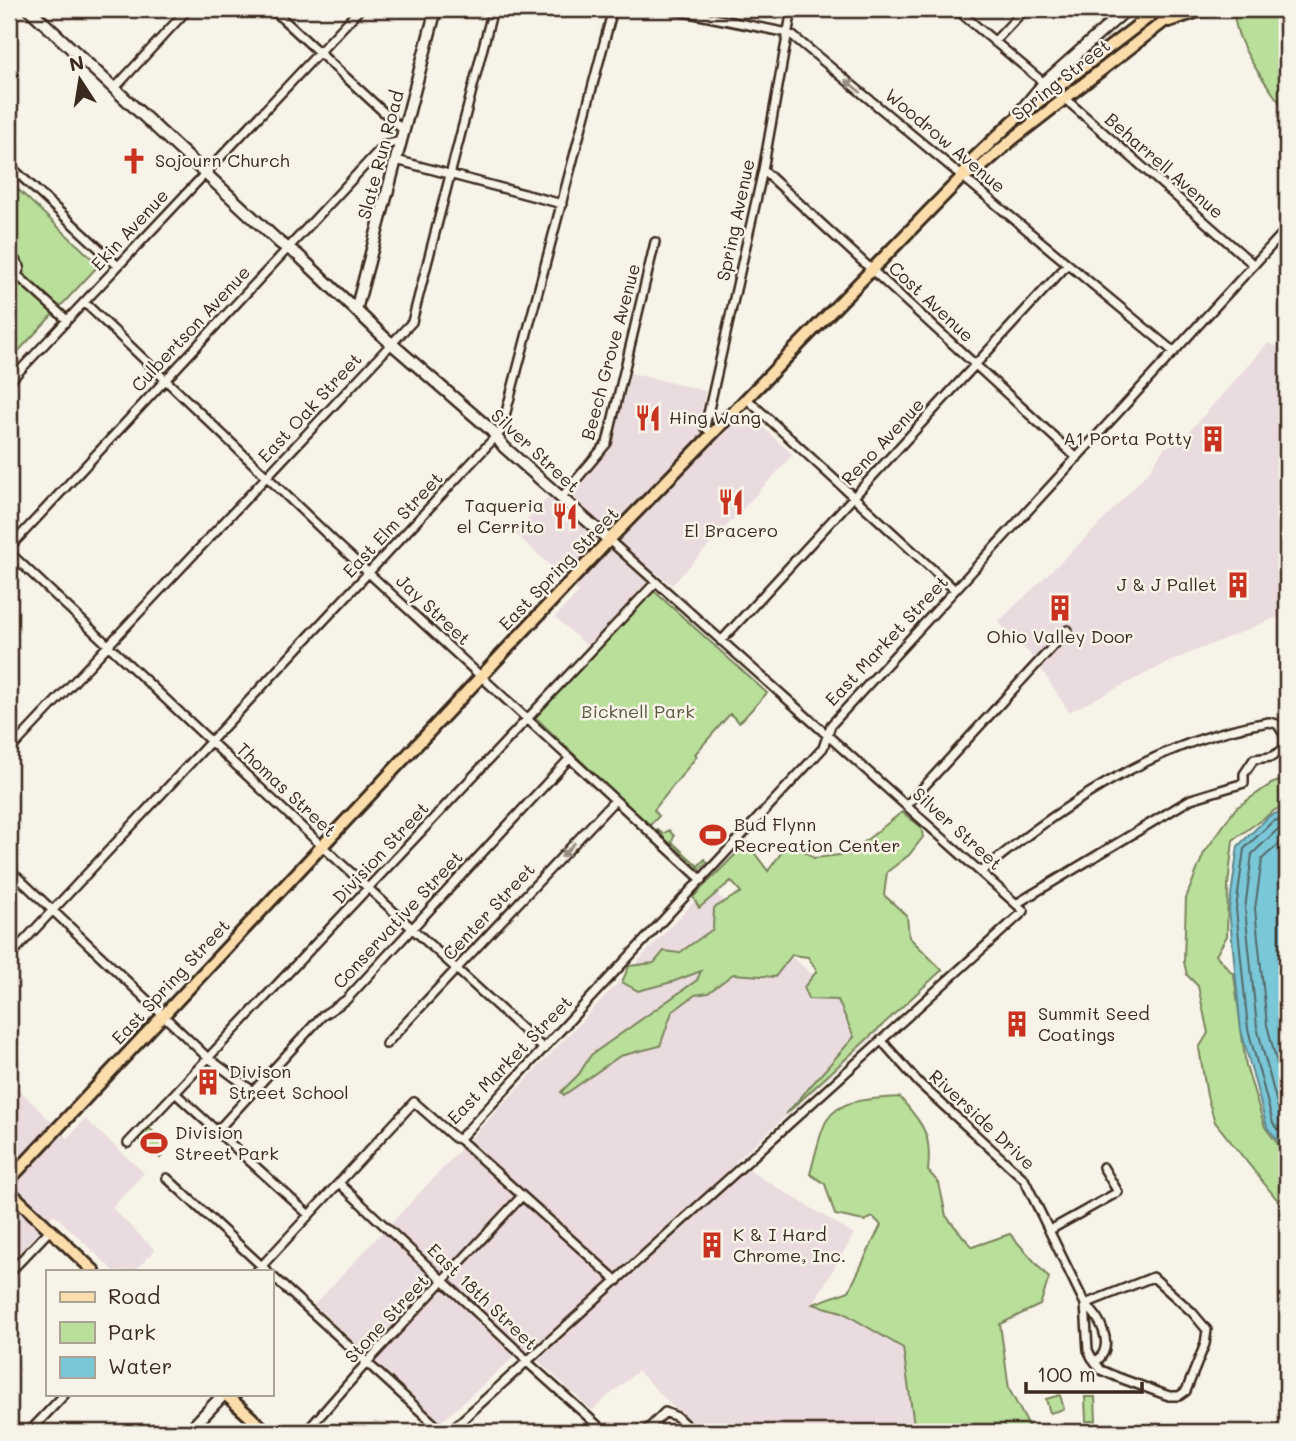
<svg xmlns="http://www.w3.org/2000/svg" width="1296" height="1441" font-family="Mali,sans-serif">
  <style>
    .built { fill: #eadbde }
    .green { fill: #b9df9b; stroke: #7a845c; stroke-width: 2 }
    .water { fill: #7ac7d8; stroke: #61888e; stroke-width: 2 }
    .lines { fill: none; stroke-linecap: round; stroke-linejoin: round }
    .shore { stroke: #546968; stroke-width: 2 }
    .street-casing { stroke: #3b2a1e; stroke-width: 12 }
    .secondary-casing { stroke: #3b2a1e; stroke-width: 15 }
    .primary-casing { stroke: #3b2a1e; stroke-width: 16 }
    .street { stroke: #f7f3e8; stroke-width: 7 }
    .secondary { stroke: #f7f3e8; stroke-width: 10 }
    .primary { stroke: #faddab; stroke-width: 10 }
    .oneway { fill: #998e83 }
    .labels { text-anchor: middle; stroke-width: 5; stroke-linejoin: round; paint-order: stroke }
    .street-label { font-size: 18px; fill: #3b2a1e; stroke: #f7f3e8 }
    .poi-label { font-size: 18px; fill: #3b2a1e; stroke: #f7f3e8; text-anchor: start }
    .park-label { font-size: 18px; fill: #5a573d; stroke: #f7f3e8 }
  </style>
  <rect width="100%" height="100%" fill="#f7f3e8"/>
  <filter id="ink" filterUnits="userSpaceOnUse"><feTurbulence type="fractalNoise" baseFrequency=".0143" numOctaves="2"/><feDisplacementMap in="SourceGraphic" scale="14" xChannelSelector="R" yChannelSelector="G"/><feConvolveMatrix kernelMatrix="1 2 1 2 8 2 1 2 1" color-interpolation-filters="sRGB"/></filter>
  <g filter="url(#ink)">
    <path class="built" d="M1268,343l19,8v262l-116,48 -102,51 -35,-54 -36,-36 95,-91 57,-61 14,-22 17,-7z
      M631,373l74,18 -3,17 51,10 40,37 -121,130 -16,-13 -68,75 -33,-30 24,-25 -64,-59 32,-35 22,-5 43,-47z
      M708,887l172,144 -145,131 119,72 -41,70 29,8 61,36 12,84h-217l-60,-61 -46,39 -68,-62 -83,74 -127,-117z
      M9,1080l59,58 17,-19 59,54 -32,35 43,42 -20,21h-21l-60,-57 -45,51z"/>
    <path class="green" d="M1237,9h50v104c-20,-29 -53,-67 -53,-103z
      M9,181l90,84 -86,92 -4,-4z
      M654,591l113,102 -25,27 -3,2 -9,-8 -35,40 2,2 -43,54 5,6 -10,10 -114,-109z
      M1287,778v26l-12,6 -42,30 -5,45 -1,51 -11,19 18,20 12,91 19,61 22,29v56l-72,-90 -8,-26 -8,-48 9,-15 -10,-47 -11,-11 -3,-13 2,-64 18,-45 32,-45 35,-24z
      M902,812l19,15 2,10 -14,18 -22,17 -3,23 23,21 2,21 33,33 -156,144 68,-77 -16,-37 -30,-1 -4,-12 13,-16 -9,-14 -16,-2 -17,22 -42,-3 -25,19 -13,2 -23,17 -12,34 -40,10 -56,39 -3,-3 18,-18 12,-19 106,-75 4,-9 -29,11 -34,9 -16,-9 7,-16 25,-3 10,-12 15,2 34,-24 1,-21 27,-16 -10,-11 -32,27 -6,-11 54,-54 21,28 22,-30 24,17 35,-4z
      M658,830l5,4 6,-4 5,6 -2,6 26,24 7,-7 2,3 -6,6h-7l-36,-34z
      M900,1097c23,29 32,35 28,74l11,12 7,33 26,31 38,-13 39,44 -9,27 -40,19 9,65 23,43h-117l-12,-84 -61,-36 -29,-8 36,-13 32,-66 -8,-8 -9,4 -29,-6 -10,-31 -15,-10c4,-13 10,-44 17,-54 14,-23 49,-21 73,-23z
      M149,1128l21,18 -10,12 -22,-19z
      M1060,1395l4,14 -14,4 -4,-14z
      M1085,1397h10l1,24h-10z"/>
    <path class="water" d="M1287,809v343l-20,-25 -26,-97 -12,-121 9,-63 31,-30z"/>
    <g class="lines">
      <path class="shore" d="M1287,816l-15,6 -28,27 -8,60 12,120 25,94 14,18
        M1287,826l-10,4 -25,24 -7,55 12,118 24,92 6,8
        M1287,837l-25,22 -7,50 12,116 20,77"/>
      <g class="street-casing">
        <path id="street" d="M272,9l131,121
          M669,9l119,24 5,3 381,316
          M956,9l88,74
          M994,42l31,-33
          M114,89l74,-80
          M1054,89l200,176
          M396,160l166,44
          M9,165l109,101
          M763,170l314,288
          M9,259l6,1 5,7 -3,8 -8,2
          M17,275l50,45
          M84,302l251,240 367,338
          M9,382l351,-373
          M747,399l208,191
          M712,434l-7,-7 58,-257 29,-161
          M561,498l46,-55 48,-201
          M9,548l375,-403 17,-4
          M9,552l313,294 222,203
          M721,641l347,-377
          M9,751l403,-429 81,-313
          M907,805l161,-175
          M9,869l198,188 46,34
          M981,872c83,-69 180,-133 288,-150l8,2c7,9 10,14 6,26l-12,7 -17,2 -10,15v9l-53,16 -175,105
          M9,957l492,-526 112,-422
          M881,1040l38,43 105,96 61,125 68,-27 39,35 15,18 -2,14 -19,47 -7,5h-10l-52,-19 -16,-7 -9,-12
          M386,1044l229,-244
          M175,1093l134,122
          M217,1131l105,-115 24,-16 224,-242
          M459,1139l158,142
          M128,1143l528,-561
          M167,1178l100,93
          M339,1183l183,172 5,7 78,70
          M1050,1230l68,-38 -15,-25
          M257,1271l157,-169 41,36 4,1 6,-6 358,-385 8,-23 452,-492
          M9,1273l41,-43
          M271,1275l172,157
          M1085,1304c14,12 31,41 12,57l-5,-3 -4,-8z
          M29,1432l36,-38
          M306,1432l63,-72 152,-163
          M449,1432l575,-521 -415,-371
          M645,1432l20,-20 12,5 16,15"/>
      </g>
      <g class="secondary-casing">
        <path id="secondary" d="M29,9l251,234 18,12 87,83 106,92 13,17 105,93
          M1019,113l25,-30 83,-74
          M356,310l80,-301
          M188,1432l36,-38"/>
      </g>
      <g class="primary-casing">
        <path id="primary" d="M1169,21l36,-12
          M963,176l17,-8 34,-30 166,-129
          M9,1180l600,-640 354,-364 9,-16 40,-38 147,-113
          M9,1191l85,80
          M225,1394l42,38"/>
      </g>
      <use href="#street" class="street"/>
      <use href="#secondary" class="secondary"/>
      <use href="#primary" class="primary"/>
    </g>
    <defs><path id="oneway-solid" d="M-6-.8H1V-3.2L6.5 0L1 3.2V.8H-6Z" transform="scale(1.75)"/></defs>
    <g class="oneway">
      <use href="#oneway-solid" transform="translate(853 86) rotate(-141)"/>
      <use href="#oneway-solid" transform="translate(568 850) rotate(133)"/>
    </g>
  </g>
  <defs>
    <g id="church-bare" transform="scale(2.1)"><path d="M-1.2-6h2.4v3.5h3.3v2.4h-3.3V6h-2.4V-.1h-3.3v-2.4h3.3Z" fill="#c8321e" stroke="#f7f3e8" stroke-width="2.5" paint-order="stroke"/></g>
    <g id="restaurant-bare" transform="scale(2.1)"><path d="M-5-6h1v4h1v-4h1v4h1v-4h1v5L-1.5 .5V6h-2V.5L-5-1ZM5-6V6H3V1.5H1.5Q1.5-4 5-6Z" fill="#c8321e" stroke="#f7f3e8" stroke-width="2.5" paint-order="stroke"/></g>
    <g id="building-bare" transform="scale(2.1)"><path d="M-4-6H4V6H1V3H-1V6H-4ZM-2.5-4.3h1.7v1.8h-1.7ZM.8-4.3h1.7v1.8H.8ZM-2.5-1h1.7V.8h-1.7ZM.8-1h1.7V.8H.8Z" fill="#c8321e" stroke="#f7f3e8" stroke-width="2.5" paint-order="stroke"/></g>
    <g id="stadium-bare" transform="scale(2.1)"><path d="M0-5a6.5 5 0 1 0 0 10a6.5 5 0 1 0 0-10ZM-3.5-1.8h7v3.6h-7Z" fill="#c8321e" stroke="#f7f3e8" stroke-width="2.5" paint-order="stroke"/></g>
  </defs>
  <g fill-rule="evenodd">
    <use href="#church-bare" x="134" y="161"/>
    <use href="#restaurant-bare" x="648" y="418"/>
    <use href="#building-bare" x="1213" y="439"/>
    <use href="#restaurant-bare" x="731" y="502"/>
    <use href="#restaurant-bare" x="565" y="516"/>
    <use href="#building-bare" x="1238" y="585"/>
    <use href="#building-bare" x="1060" y="608"/>
    <use href="#stadium-bare" x="713" y="835"/>
    <use href="#building-bare" x="1017" y="1024"/>
    <use href="#building-bare" x="208" y="1082"/>
    <use href="#stadium-bare" x="154" y="1143"/>
    <use href="#building-bare" x="712" y="1245"/>
  </g>
  <g class="labels">
    <g class="street-label">
      <text transform="translate(1061 80) rotate(-38)" y="6">Spring Street</text>
      <text transform="translate(945 141) rotate(40)" y="6">Woodrow Avenue</text>
      <text transform="translate(381 155) rotate(-75)" y="6">Slate Run Road</text>
      <text transform="translate(1164 166) rotate(41)" y="6">Beharrell Avenue</text>
      <text transform="translate(736 220) rotate(-78)" y="6">Spring Avenue</text>
      <text transform="translate(130 230) rotate(-47)" y="6">Ekin Avenue</text>
      <text transform="translate(931 302) rotate(43)" y="6">Cost Avenue</text>
      <text transform="translate(191 329) rotate(-47)" y="6">Culbertson Avenue</text>
      <text transform="translate(611 352) rotate(-75)" y="6">Beech Grove Avenue</text>
      <text transform="translate(310 408) rotate(-47)" y="6">East Oak Street</text>
      <text transform="translate(883 442) rotate(-47)" y="6">Reno Avenue</text>
      <text transform="translate(535 451) rotate(43)" y="6">Silver Street</text>
      <text transform="translate(393 525) rotate(-47)" y="6">East Elm Street</text>
      <text transform="translate(559 569) rotate(-46)" y="6">East Spring Street</text>
      <text transform="translate(433 610) rotate(43)" y="6">Jay Street</text>
      <text transform="translate(887 641) rotate(-47)" y="6">East Market Street</text>
      <text transform="translate(286 790) rotate(43)" y="6">Thomas Street</text>
      <text transform="translate(957 829) rotate(42)" y="6">Silver Street</text>
      <text transform="translate(381 853) rotate(-47)" y="6">Division Street</text>
      <text transform="translate(489 912) rotate(-47)" y="6">Center Street</text>
      <text transform="translate(398 920) rotate(-47)" y="6">Conservative Street</text>
      <text transform="translate(171 982) rotate(-47)" y="6">East Spring Street</text>
      <text transform="translate(510 1060) rotate(-46)" y="6">East Market Street</text>
      <text transform="translate(982 1120) rotate(43)" y="6">Riverside Drive</text>
      <text transform="translate(482 1297) rotate(44)" y="6">East 18th Street</text>
      <text transform="translate(387 1319) rotate(-47)" y="6">Stone Street</text>
    </g>
    <g class="poi-label">
      <text x="155" y="167">Sojourn Church</text>
      <text x="669" y="424">Hing Wang</text>
      <text x="1192" y="445" text-anchor="end">A1 Porta Potty</text>
      <text x="544" y="512" text-anchor="end">Taqueria<tspan x="544" dy="21">el Cerrito</tspan></text>
      <text x="731" y="537" text-anchor="middle">El Bracero</text>
      <text x="1217" y="591" text-anchor="end">J &amp; J Pallet</text>
      <text x="1060" y="643" text-anchor="middle">Ohio Valley Door</text>
      <text x="734" y="831">Bud Flynn<tspan x="734" dy="21">Recreation Center</tspan></text>
      <text x="1038" y="1020">Summit Seed<tspan x="1038" dy="21">Coatings</tspan></text>
      <text x="229" y="1078">Divison<tspan x="229" dy="21">Street School</tspan></text>
      <text x="175" y="1139">Division<tspan x="175" dy="21">Street Park</tspan></text>
      <text x="733" y="1241">K &amp; I Hard<tspan x="733" dy="21">Chrome, Inc.</tspan></text>
    </g>
    <g class="park-label">
      <text x="638" y="718">Bicknell Park</text>
    </g>
  </g>
  <rect width="1296" height="1441" fill="none" stroke="#f7f3e8" stroke-width="35"/>
  <rect x="18" y="18" width="1261" height="1406" fill="none" stroke="#3b2a1e" stroke-width="2.5" filter="url(#ink)"/>
  <rect x="46" y="1270" width="228" height="126" fill="#f7f3e8" stroke="#aca397" stroke-width="2"/>
  <rect x="60" y="1292" width="35" height="10" fill="#faddab" stroke="#aca397" stroke-width="2"/>
  <text x="108" y="1304" font-size="21" fill="#3b2a1e">Road</text>
  <rect x="60" y="1322" width="35" height="21" fill="#b9df9b" stroke="#aca397" stroke-width="2"/>
  <text x="108" y="1340" font-size="21" fill="#3b2a1e">Park</text>
  <rect x="60" y="1357" width="35" height="21" fill="#7ac7d8" stroke="#aca397" stroke-width="2"/>
  <text x="108" y="1374" font-size="21" fill="#3b2a1e">Water</text>
  <g transform="translate(80 80) rotate(348)" stroke="#f7f3e8" stroke-width="5" paint-order="stroke">
  <path d="M0-5L12 26L0 18L-12 26Z" fill="#3b2a1e"/>
  <text y="-10" font-size="19" font-weight="bold" text-anchor="middle" fill="#3b2a1e">N</text>
  </g>
  <path d="M1026 1382v10h116v-10" fill="none" stroke="#3b2a1e" stroke-width="3.5"/>
  <text x="1037" y="1382" font-size="21" fill="#3b2a1e" stroke="#f7f3e8" stroke-width="5" paint-order="stroke">100 m</text>
</svg>
